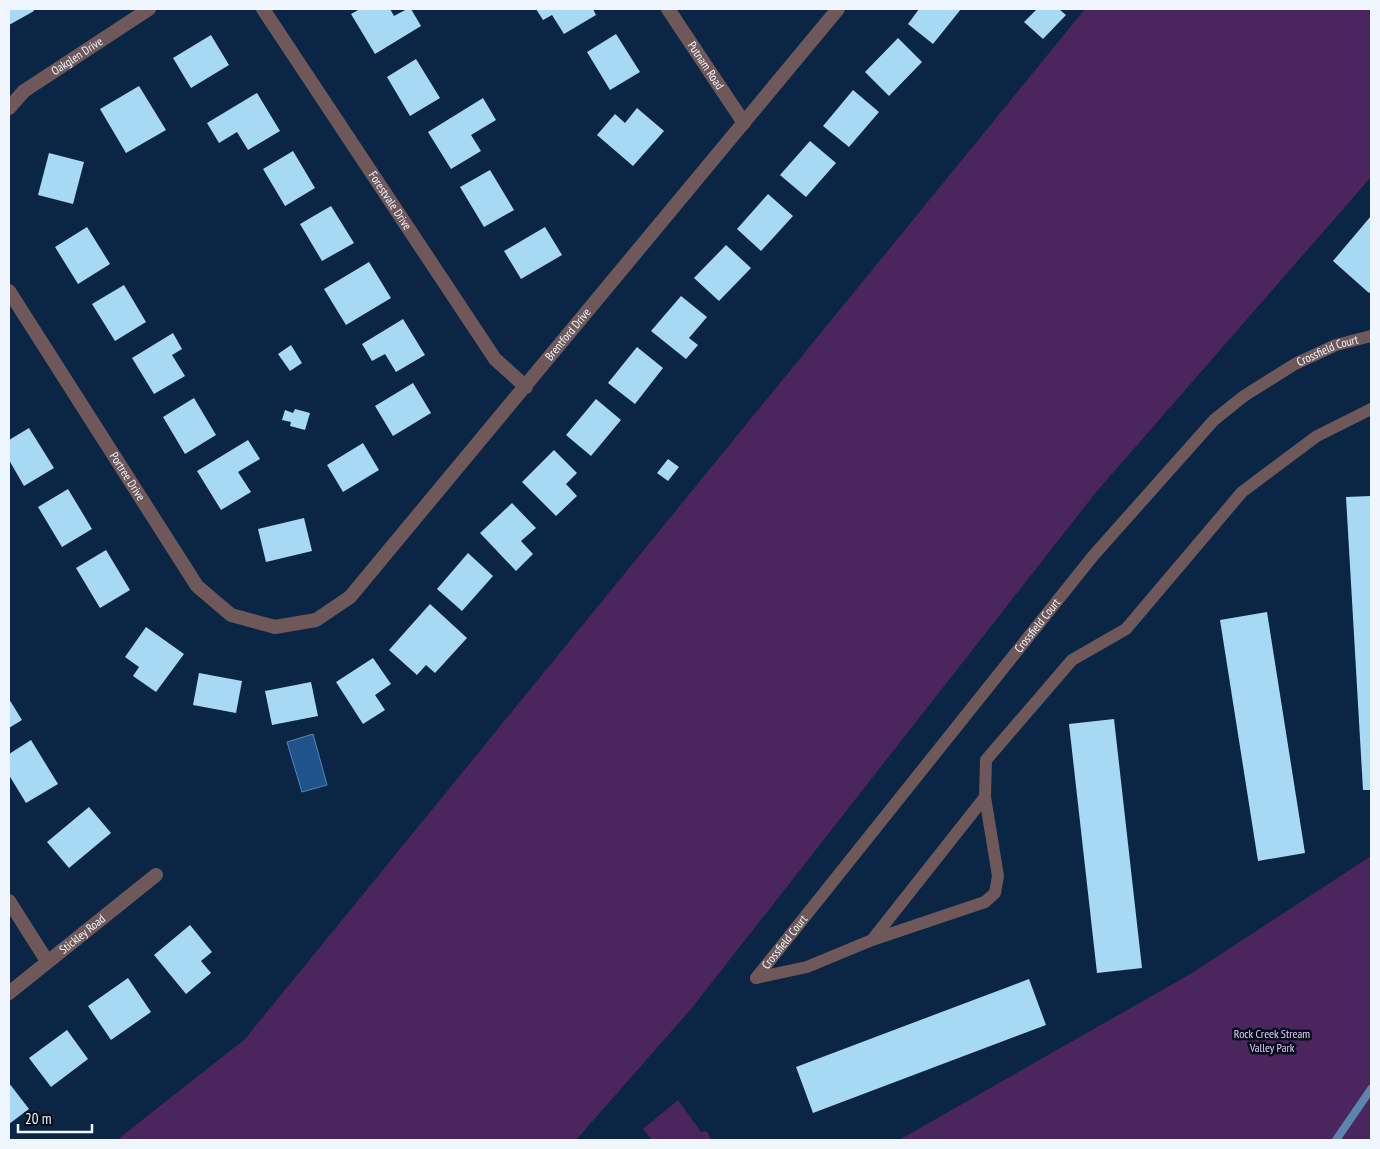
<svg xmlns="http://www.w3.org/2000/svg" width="1380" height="1149" font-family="'PT Sans Narrow',sans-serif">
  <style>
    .green { fill: #4b255d }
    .water { fill: #1f538c; stroke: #5d84ae }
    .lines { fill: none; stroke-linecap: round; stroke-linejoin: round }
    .stream { stroke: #5d84ae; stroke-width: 8 }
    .building { fill: #a7d9f5 }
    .service { stroke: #6f585a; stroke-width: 12 }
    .minor { stroke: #6f585a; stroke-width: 14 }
    .labels { text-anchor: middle; stroke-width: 5; stroke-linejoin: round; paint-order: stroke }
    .street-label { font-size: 12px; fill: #eff6fe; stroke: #050f1c }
    .park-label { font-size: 12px; fill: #e8c4fb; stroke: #050f1c }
  </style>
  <rect width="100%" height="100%" fill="#0b2644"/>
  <path class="green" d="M1085,9h286v168l-274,314 -406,518 -115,131h-459l128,-101z
    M1371,856v284h-472l293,-167z
    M678,1100l23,32 6,-1 4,9h-59l-9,-11z"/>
  <path class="water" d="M313,734l14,51 -25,7 -15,-50z"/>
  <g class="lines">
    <path class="stream" d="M1336,1140l35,-51"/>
  </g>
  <path class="building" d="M9,9h24l1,2 -25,14z
    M360,9h30l4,7 13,-7h4l10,17 -46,28 -24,-40z
    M536,9h57l3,6 -32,19 -12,-19 -9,5z
    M919,9h42l-28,35 -25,-20z
    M1037,9h22l7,6 -23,24 -19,-17z
    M616,34l24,38 -30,18 -23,-38z
    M211,35l18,30 -38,23 -18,-30z
    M898,38l24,24 -33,34 -24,-24z
    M416,59l24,39 -30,18 -23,-39z
    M139,86l27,44 -40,23 -26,-44z
    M853,90l26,22 -30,35 -26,-21z
    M257,93l23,38 -32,19 -11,-18 -18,11 -12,-20z
    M483,98l13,22 -25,15 10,16 -30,18 -23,-37z
    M637,108l27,23 -31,35 -36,-31 18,-21 10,9z
    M810,141l26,22 -30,34 -26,-22z
    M293,151l22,37 -30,18 -22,-37z
    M49,153l35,9 -11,42 -35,-9z
    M490,170l24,40 -30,17 -24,-40z
    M768,194l25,22 -32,35 -24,-22z
    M331,206l23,37 -32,18 -22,-37z
    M1371,216v75l-2,2 -36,-32z
    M87,227l23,37 -32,20 -23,-37z
    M545,227l17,28 -41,24 -17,-28z
    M726,245l25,23 -32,33 -25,-23z
    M369,262l22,36 -45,27 -22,-36z
    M124,285l22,37 -31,19 -23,-37z
    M681,296l26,21 -18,21 9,7 -12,14 -35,-28z
    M403,319l22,36 -29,17 -11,-18 -13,7 -10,-17z
    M173,333l9,16 -10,6 13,21 -31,18 -22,-36z
    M291,345l11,18 -12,8 -12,-17z
    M637,347l26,21 -28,36 -27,-21z
    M413,383l18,30 -38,23 -18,-30z
    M194,398l22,37 -31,19 -22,-37z
    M596,399l25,21 -30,36 -25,-21z
    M295,409l15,4 -5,17 -15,-4 1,-4 -9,-2 3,-10 8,3z
    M29,428l25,40 -30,18 -15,-26v-20z
    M248,440l12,19 -22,13 13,20 -30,18 -24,-39z
    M363,443l16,27 -36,22 -16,-27z
    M554,450l23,23 -11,11 11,12 -21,20 -34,-34z
    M668,459l11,8 -11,14 -11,-8z
    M68,489l24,40 -30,18 -24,-40z
    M1371,496v294h-8l-17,-293z
    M512,503l24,25 -15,13 12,13 -17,17 -36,-38z
    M304,518l8,33 -46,11 -8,-33z
    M106,550l24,40 -30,18 -24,-40z
    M468,553l25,23 -31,35 -25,-22z
    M430,604l37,34 -32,35 -9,-8 -9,10 -28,-25z
    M1267,612l38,241 -47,8 -38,-241z
    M146,627l38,27 -28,38 -23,-16 6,-9 -14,-10z
    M373,658l18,26 -16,11 10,15 -22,14 -27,-42z
    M199,673l43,8 -6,32 -43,-8z
    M311,682l7,34 -46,9 -7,-34z
    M9,699l13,21 -13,8z
    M1114,719l28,249 -45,5 -28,-249z
    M31,740l27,44 -32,19 -17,-28v-21z
    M89,807l22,26 -42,35 -22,-26z
    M190,925l22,27 -11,9 10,12 -25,21 -32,-39z
    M128,978l23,34 -40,28 -23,-34z
    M1029,979l17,46 -233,88 -17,-46z
    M67,1030l21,29 -37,28 -22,-29z
    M9,1083l20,26 -20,15z"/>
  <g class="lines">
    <g class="service">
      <path d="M985,797l1,-37 86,-100 54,-31 116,-137 75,-56 54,-27"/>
      <path id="s1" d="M756,978l337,-422 121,-136 30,-24 51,-32 41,-19 35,-9"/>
      <path d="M756,978l51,-11 65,-27 113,-38 10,-9 3,-17 -13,-79 -113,143"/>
    </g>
    <g class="minor">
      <path id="s2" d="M263,9l232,350 31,28"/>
      <path id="s3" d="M668,9l76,114"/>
      <path id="s4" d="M9,108l15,-17 125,-82"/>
      <path id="s5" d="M9,291l188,295 34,29 44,12 41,-7 34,-23 488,-588"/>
      <path d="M9,901l38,60"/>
      <path id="s6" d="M9,993l147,-118"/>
    </g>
  </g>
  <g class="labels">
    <g class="street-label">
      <text dy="4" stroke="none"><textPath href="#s4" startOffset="86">Oakglen Drive</textPath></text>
      <text dy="4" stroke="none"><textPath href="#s3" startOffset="68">Putnam Road</textPath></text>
      <text dy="4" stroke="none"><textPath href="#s2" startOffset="230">Forestvale Drive</textPath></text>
      <text dy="4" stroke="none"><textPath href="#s5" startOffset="864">Brentford Drive</textPath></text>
      <text dy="4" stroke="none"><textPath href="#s1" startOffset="856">Crossfield Court</textPath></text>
      <text dy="4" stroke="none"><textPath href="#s5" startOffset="220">Portree Drive</textPath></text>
      <text dy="4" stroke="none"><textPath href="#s1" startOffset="451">Crossfield Court</textPath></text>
      <text dy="4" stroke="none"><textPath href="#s6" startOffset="94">Stickley Road</textPath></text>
      <text dy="4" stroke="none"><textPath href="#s1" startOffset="46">Crossfield Court</textPath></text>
    </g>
    <g class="park-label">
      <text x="1272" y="1038">Rock Creek Stream<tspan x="1272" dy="14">Valley Park</tspan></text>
    </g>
  </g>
  <rect width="1380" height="1149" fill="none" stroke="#eff6fe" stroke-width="20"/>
  <path d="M18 1124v8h74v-8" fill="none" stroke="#eff6fe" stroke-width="2.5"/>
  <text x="25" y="1124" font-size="15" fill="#eff6fe" stroke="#050f1c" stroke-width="4" paint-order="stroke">20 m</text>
</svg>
